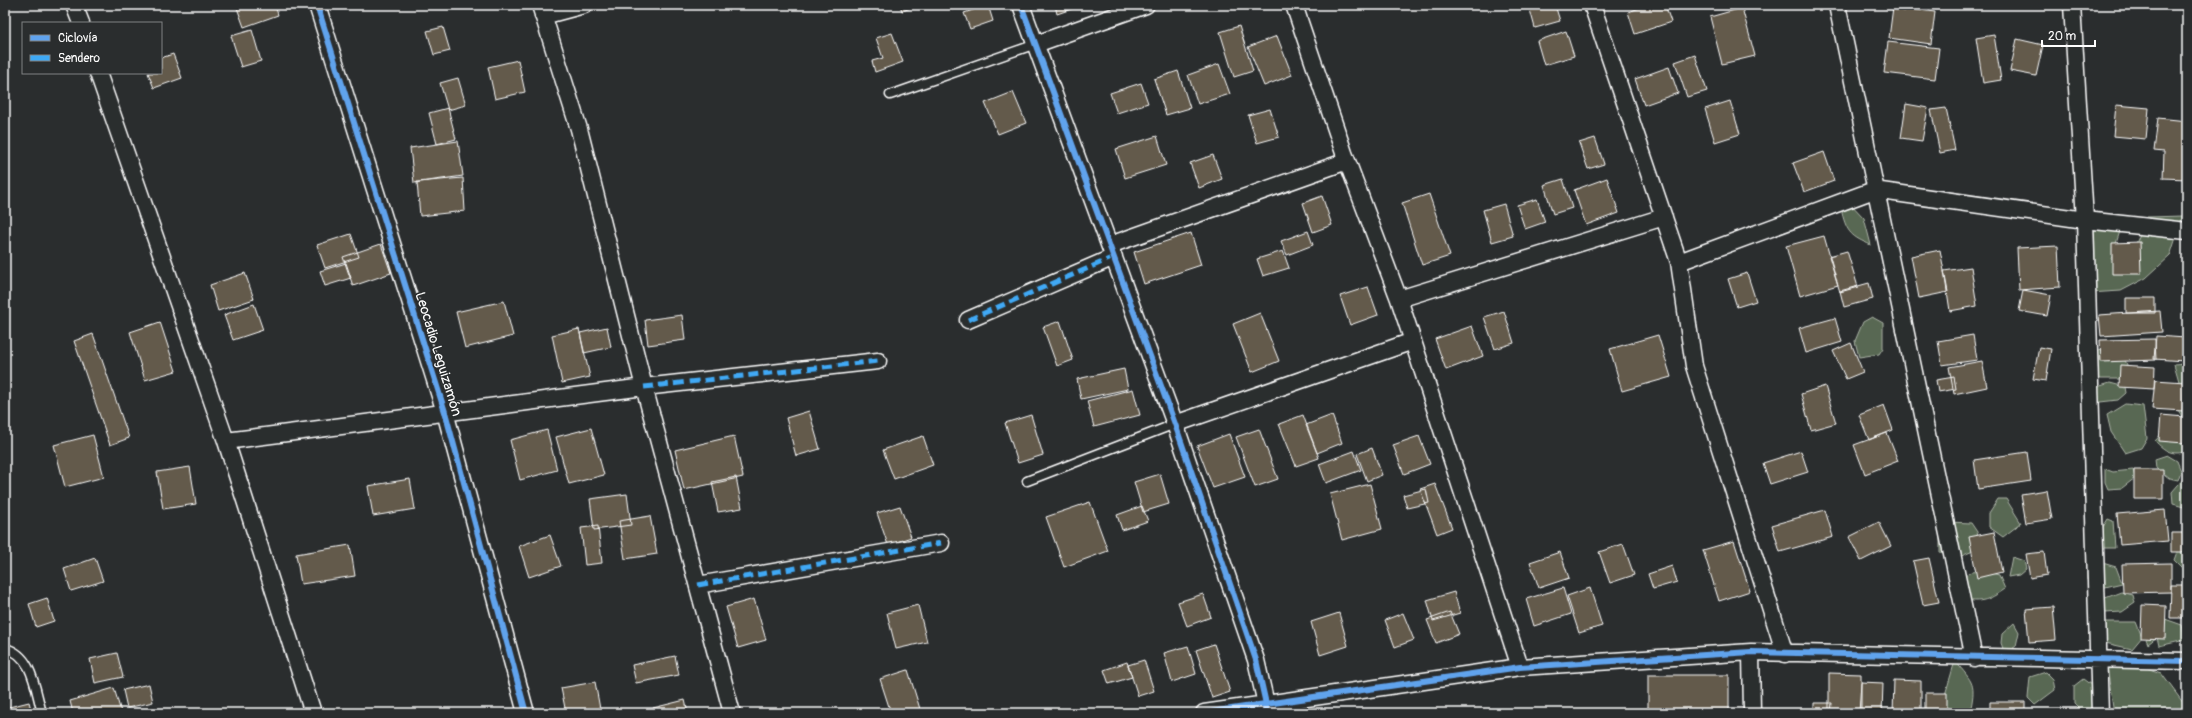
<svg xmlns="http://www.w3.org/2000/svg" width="2192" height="718" font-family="Pangolin,sans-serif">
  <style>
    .green { fill: #586852; stroke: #acb4a8 }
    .building { fill: #635a4b; stroke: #fff }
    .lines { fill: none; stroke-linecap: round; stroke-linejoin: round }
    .service-casing { stroke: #fff; stroke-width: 11 }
    .minor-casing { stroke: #fff; stroke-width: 19 }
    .service { stroke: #2a2d2e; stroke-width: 8 }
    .minor { stroke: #2a2d2e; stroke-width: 16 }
    .quiet { stroke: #3fa9f5; stroke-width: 5; stroke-dasharray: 10 5; stroke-linecap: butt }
    .cycleway-casing { stroke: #2a2d2e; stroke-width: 8 }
    .cycleway { stroke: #60a3ed; stroke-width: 6 }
    .labels { text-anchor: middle; stroke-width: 3; stroke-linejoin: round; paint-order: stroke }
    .street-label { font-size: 14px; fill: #fff; stroke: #2a2d2e }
  </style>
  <rect width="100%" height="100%" fill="#2a2d2e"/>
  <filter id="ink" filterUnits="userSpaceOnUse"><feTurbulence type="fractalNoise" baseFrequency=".025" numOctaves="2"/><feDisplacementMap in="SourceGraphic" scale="8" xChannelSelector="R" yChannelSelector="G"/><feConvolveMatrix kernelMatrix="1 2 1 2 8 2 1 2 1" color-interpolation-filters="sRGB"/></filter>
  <g filter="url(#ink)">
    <path class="green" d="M1849,202l15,16 7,27c-19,-8 -24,-12 -29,-32z
      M2183,216l-13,40 -24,22 -25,13 -32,2 4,-65 29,-3 -11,34 17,14 7,-27 12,-29z
      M1872,317l11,6v25l-4,6 -20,3 -4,-16 8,-19z
      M2107,348c12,6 20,10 22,24l-5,7h-29l-7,-27z
      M2187,363v24l-8,6 2,-5 -7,-24z
      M2110,383l15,4 1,6 -8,7 -27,3 3,-15z
      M2187,394v31l-13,-22z
      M2125,404l18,2 4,32 -6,10 -16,5 -14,-21 -4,-17z
      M2166,429h16l5,6v16c-15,5 -22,0 -32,-10z
      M2167,455l10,6 4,10 -3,9 -9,-2 -13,-10 -1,-9z
      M2105,469l8,3 20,-2 2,8 -13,10 -14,1 -3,-7z
      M2184,478h3v30l-14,-4 -1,-12z
      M1998,499h8l15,24 -18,14 -14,-10v-14z
      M2108,519l5,2 2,27h-12l-9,-7z
      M1949,522l22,1 6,9 3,16 -21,9 -19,-5v-15z
      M2187,547v20l-5,1 -8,-8 4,-11z
      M2012,557l12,4 2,8 -7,6 -11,2z
      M2096,561l20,6 6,16 -25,6 -10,-9v-8z
      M1983,571l16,4 6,14c-17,12 -26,15 -47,9l4,-20 9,-6z
      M2121,592l12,3 2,8 -13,9 -17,1 -5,-13z
      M2165,619l17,6 3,15 -26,6 -2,-9 -9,7 -7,-18z
      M2105,622h31l6,15 -10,12 -31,-7z
      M2014,623l5,9 -3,14 -11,8 -4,-11 1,-9z
      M2105,654l56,19 26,35v5h-73z
      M1955,661c19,23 21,22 15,52h-35l10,-18z
      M2046,672l7,7 2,11 -20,15 -7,-7 2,-21z
      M2083,679l8,6 4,28h-12l-9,-9v-18z"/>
    <path class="building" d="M236,5h39l3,10 -34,12z
      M900,5h13l1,2 -12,4z
      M950,5h29l-17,5 -1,-3 -9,3z
      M988,5l5,16 -23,8 -6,-16z
      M1055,5h28l-26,9z
      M1532,5h23l5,16 -25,7 -6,-22z
      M1648,5h17l6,17 -36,12 -7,-22z
      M1867,5h39l-1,6z
      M1893,7l42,5 -4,32 -42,-6z
      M1742,8l13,48 -33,8 -12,-47z
      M1239,26l14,45 -19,6 -14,-45z
      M443,27l7,24 -16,4 -7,-24z
      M252,30l9,31 -20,6 -10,-31z
      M1566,31l8,25 -30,9 -7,-24z
      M892,33l11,29 -28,10 -3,-11 11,-3 -7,-20z
      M1994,35l7,45 -18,3 -7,-45z
      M1277,36l15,39 -28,11 -16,-39z
      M2017,39l26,6 -7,31 -26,-5z
      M1888,42l51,6 -4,31 -51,-6z
      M173,54l9,24 -28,10 -6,-15h13v-15z
      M1695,55l12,36 -20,6 -12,-35z
      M518,60l7,32 -30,7 -7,-32z
      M1219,64l11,30 -32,10 -10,-29z
      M1669,67l9,26 -34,12 -9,-26z
      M1178,71l12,37 -24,7 -12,-36z
      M458,78l8,27 -18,5 -8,-27z
      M1141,83l7,20 -31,10 -7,-20z
      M1013,92l13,31 -28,11 -13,-31z
      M1730,101l10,33 -25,8 -10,-33z
      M1906,104l22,4 -6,33 -21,-3z
      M2116,105l33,3 -3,31 -33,-3z
      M448,108l8,31 -19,5 -8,-31z
      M1946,108l9,42 -15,3 -9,-43z
      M1270,109l9,28 -22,6 -9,-28z
      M2158,118l29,3v58l-24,-1 1,-26 -10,-1z
      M1157,136l9,29 -41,13 -9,-29z
      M1595,138l9,26 -16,5 -9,-26z
      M458,141l5,35 -49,7 -4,-35z
      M1824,152l10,29 -30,11 -11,-29z
      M1213,155l9,24 -23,9 -9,-25z
      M463,178l2,33 -45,5 -3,-34z
      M1607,178l12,35 -33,12 -12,-35z
      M1563,179l9,29 -19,6 -9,-29z
      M1429,194l21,62 -28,9 -20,-62z
      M1322,196l10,29 -19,7 -10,-29z
      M1537,199l8,23 -20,7 -8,-24z
      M1504,204l9,32 -21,6 -9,-32z
      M1308,231l5,14 -26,10 -6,-14z
      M1191,233l10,32 -57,19 -10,-32z
      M351,234l8,23 -34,11 -8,-23z
      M1824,236l14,49 -38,11 -14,-50z
      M2140,242l1,32h-29v-31z
      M381,244l10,29 -38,13 -10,-29z
      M2058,246l2,41 -41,3 -2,-42z
      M1940,250l8,42 -29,6 -8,-42z
      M1283,251l6,17 -26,8 -6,-17z
      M1847,251l11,36 -18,5 -11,-36z
      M346,263l5,15 -26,8 -5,-15z
      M1971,267l6,39 -27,5 -6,-40z
      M245,273l9,26 -36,12 -8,-26z
      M1747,273l9,28 -19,6 -9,-28z
      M1869,283l4,16 -29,8 -4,-16z
      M1368,287l10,28 -28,10 -10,-29z
      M2023,290l28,5 -4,21 -28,-5z
      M2126,298h29v15h-29z
      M504,301l9,35 -48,12 -9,-36z
      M254,304l9,26 -30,10 -9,-25z
      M1504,311l10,32 -19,6 -11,-32z
      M2160,311l2,21 -61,4 -2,-21z
      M1260,313l19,48 -27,11 -19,-48z
      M682,315l3,25 -37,5 -3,-25z
      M1835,318l7,24 -36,11 -7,-25z
      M1060,321l13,39 -16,6 -14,-39z
      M160,322l16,49 -31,9 -15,-48z
      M1472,326l11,30 -37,14 -11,-31z
      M607,327l4,20 -27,6 -4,-20z
      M579,329l11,48 -28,6 -10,-48z
      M93,334l36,104 -19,7 -36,-104z
      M1658,335l13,42 -49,14 -12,-42z
      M1973,335l4,25 -35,5 -4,-24z
      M2156,336l30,2 -1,23 -31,-2z
      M2155,339l1,21 -55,2 -1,-22z
      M1851,343l12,29 -17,7 -13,-28z
      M2039,347l12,2 -5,32 -13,-2z
      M1982,361l5,26 -33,7 -5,-27z
      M2120,365l35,2 -1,22 -35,-2z
      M1124,369l4,20 -47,10 -4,-20z
      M1954,377l2,12 -18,3 -2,-12z
      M2155,380l30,2 -2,29 -31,-2z
      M1825,386l11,37 -25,7 -10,-36z
      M1133,389l7,26 -46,12 -7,-26z
      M1884,405l9,25 -24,10 -10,-25z
      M809,411l11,38 -24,7 -10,-38z
      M1031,415l12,40 -25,8 -13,-40z
      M1303,415l16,43 -23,8 -17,-42z
      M1332,415l10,28 -25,10 -11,-28z
      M2161,415l24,2 -1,26 -25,-2z
      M591,428l13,47 -35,9 -13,-47z
      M1259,429l19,50 -23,8 -19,-50z
      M547,430l10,40 -37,10 -10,-40z
      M1887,433l11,28 -33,13 -11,-29z
      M1229,434l16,43 -32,11 -16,-42z
      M93,435l11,42 -39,10 -11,-42z
      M734,436l9,41 -59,13 -9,-40z
      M923,436l10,29 -39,14 -11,-29z
      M1419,436l11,28 -26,10 -11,-29z
      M1372,448l10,27 -15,6 -10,-27z
      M1354,451l7,19 -35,13 -7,-19z
      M1801,451l7,21 -38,12 -7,-21z
      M2027,452l4,29 -53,8 -4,-29z
      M190,467l6,37 -33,5 -6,-37z
      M2134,470h29v29h-29z
      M1160,474l9,30 -26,8 -9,-30z
      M736,477l6,31 -24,4 -6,-30z
      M410,479l5,30 -42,7 -5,-30z
      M1370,484l12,45 -40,11 -12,-46z
      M1435,484l17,44 -15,6 -17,-45z
      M1426,489l3,14 -22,5 -4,-13z
      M2047,490l5,29 -26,4 -5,-29z
      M627,494l4,31 -37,5 -4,-31z
      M1090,502l18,49 -44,16 -18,-50z
      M900,506l11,31 -23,8 -11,-32z
      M1142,506l6,15 -26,9 -5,-15z
      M1825,510l8,27 -53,15 -8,-27z
      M2165,510l3,31 -48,4 -3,-31z
      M650,516l7,38 -32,5 -6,-38z
      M1879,522l12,24 -30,15 -12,-24z
      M598,526l4,37 -17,2 -4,-37z
      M1994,532l8,40 -25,6 -8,-41z
      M2171,533h16v19h-16z
      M550,535l11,31 -32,11 -10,-31z
      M1734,541l16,50 -31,10 -16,-51z
      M1623,544l11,31 -24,8 -11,-31z
      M350,545l5,31 -54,8 -5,-30z
      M1560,552l9,26 -30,10 -9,-26z
      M2044,552l3,23 -17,3 -4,-24z
      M95,558l8,23 -32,10 -7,-22z
      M1929,558l10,44 -16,3 -10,-44z
      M2171,563v29l-48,1 -1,-29z
      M1672,566l5,16 -24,7 -5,-15z
      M2171,585h16v33h-17z
      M1563,588l8,26 -37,12 -8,-27z
      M1590,588l12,38 -23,7 -12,-37z
      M1454,592l6,21 -27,8 -6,-21z
      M1203,594l8,23 -24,9 -9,-24z
      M47,598l7,23 -18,6 -7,-23z
      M754,599l12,41 -28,8 -12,-41z
      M918,605l9,37 -31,7 -9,-36z
      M2142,605l24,1 -1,33 -24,-1z
      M2053,607l3,33 -27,2 -3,-33z
      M1450,612l9,22 -23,9 -9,-23z
      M1339,613l9,33 -28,9 -9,-33z
      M1403,613l11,27 -19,7 -10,-27z
      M1214,644l16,48 -18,6 -16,-48z
      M1188,646l8,28 -24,8 -8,-29z
      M117,653l6,24 -28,6 -5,-24z
      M675,656l4,19 -43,8 -4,-18z
      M1144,660l10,31 -16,5 -10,-31z
      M1127,662l5,15 -23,7 -5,-14z
      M908,670l12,39 -11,4h-18l-11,-34z
      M1829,673l32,1v39h-32z
      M1648,675h81v38h-81z
      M1894,680l27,1v32h-28z
      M595,682l5,27 -34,4 -5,-25z
      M1861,682l22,1 -1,30h-23z
      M149,684l4,18 -26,6 -4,-18z
      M114,688l7,24 -48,1 -3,-12z
      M1925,693h22v20h-22z
      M685,700l3,13h-34l-1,-5z
      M29,702l3,11h-27v-5z
      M1990,702h36v11h-36z
      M1814,703h18l-1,10h-17z
      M1771,712l30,1h-30z"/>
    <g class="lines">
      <g class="service-casing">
        <path id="service" d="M890,95l146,-51
          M1027,481l148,-57
          M5,648c28,7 30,41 37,65"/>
      </g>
      <g class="minor-casing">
        <path id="minor" d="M74,5l7,18
          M317,5l128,407 81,301
          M540,5l39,124 65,258 88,326
          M1021,5l154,419 81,236 10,44v9
          M1294,5l50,148 55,146 121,368
          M1592,5l87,257 15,104 91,288
          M1837,5l137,653
          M2072,5l13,215 15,493
          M543,16l41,-11
          M1036,44l110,-39
          M98,73l128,368 87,272
          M1110,245l237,-84
          M1679,262l195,-72 211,30 102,11
          M1399,299l265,-82
          M968,320l146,-63
          M1175,424l238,-83
          M226,441l418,-54 234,-26
          M698,585l243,-42
          M1751,652l1,61
          M1204,713l316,-46 231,-15 436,9"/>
      </g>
      <use href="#service" class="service"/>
      <use href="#minor" class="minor"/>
      <path class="quiet" d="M968,320l146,-63
        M644,387l234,-26
        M698,585l243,-42"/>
      <g class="cycleway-casing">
        <path id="cycleway" d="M317,5l128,407 81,301
          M1021,5l154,419 81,236 10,44v9
          M1204,713l316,-46 231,-15 436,9"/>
      </g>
      <use href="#cycleway" class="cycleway"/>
    </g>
  </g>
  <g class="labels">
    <g class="street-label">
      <text transform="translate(439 354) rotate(73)" y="5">Leocadio Leguizamón</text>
    </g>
  </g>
  <rect width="2192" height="718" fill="none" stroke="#2a2d2e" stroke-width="20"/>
  <rect x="10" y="10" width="2172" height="698" fill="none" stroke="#fff" stroke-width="1.5" filter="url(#ink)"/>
  <rect x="22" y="22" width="140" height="52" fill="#2a2d2e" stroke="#7f8182"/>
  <rect x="30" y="35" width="20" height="6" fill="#60a3ed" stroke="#7f8182"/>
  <text x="58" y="42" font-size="12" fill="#ffffff">Ciclovía</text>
  <rect x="30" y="55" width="20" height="6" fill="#3fa9f5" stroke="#7f8182"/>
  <text x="58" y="62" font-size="12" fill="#ffffff">Sendero</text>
  <path d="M2042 40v6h53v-6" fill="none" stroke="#ffffff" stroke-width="2"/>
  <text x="2048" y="40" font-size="12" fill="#ffffff" stroke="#2a2d2e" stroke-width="3" paint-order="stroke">20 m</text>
</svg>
